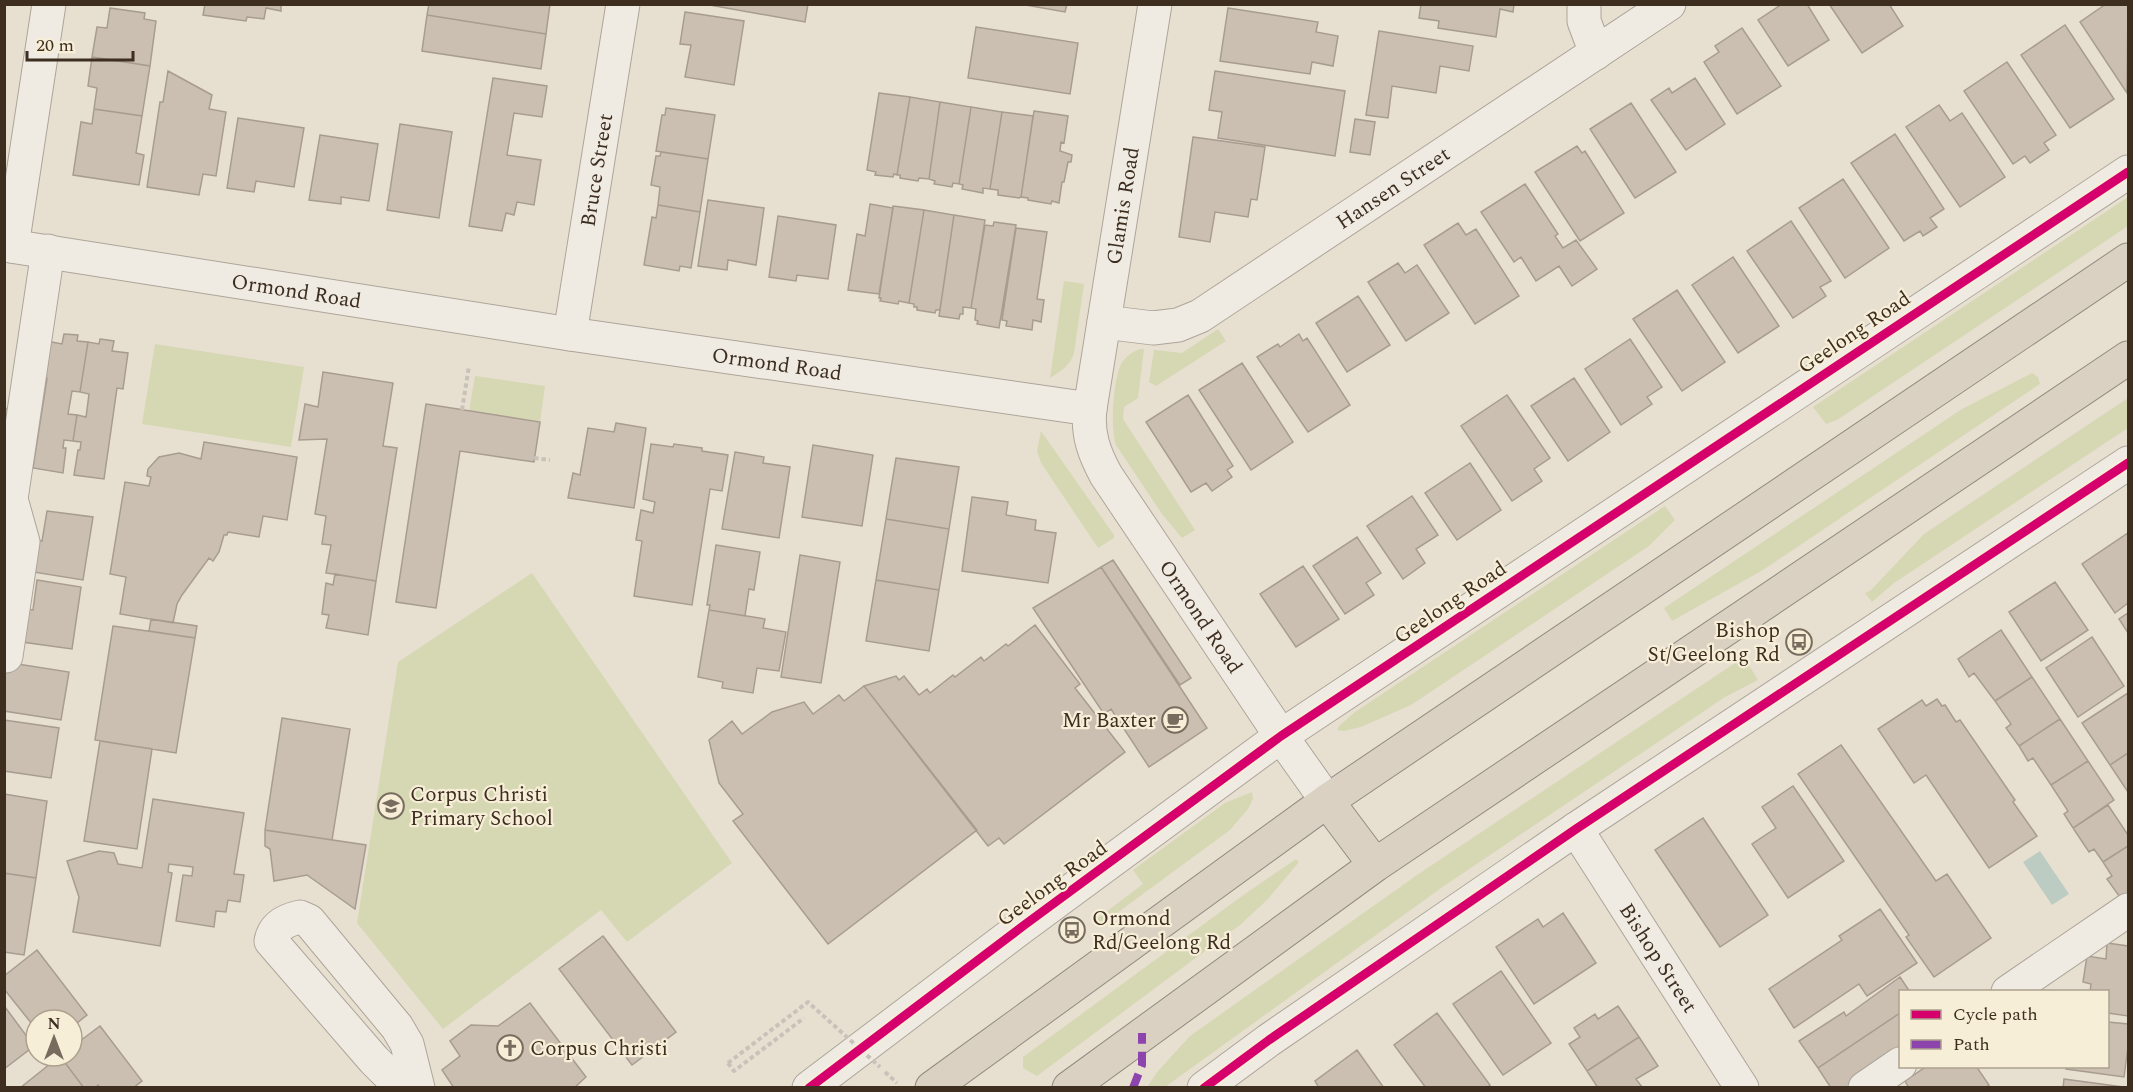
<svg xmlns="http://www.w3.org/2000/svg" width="2133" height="1092" font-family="Spectral,serif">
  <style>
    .green { fill: #d6d7b3 }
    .water { fill: #bcccc2 }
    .building { fill: #cbbfb2; stroke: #a89c90; stroke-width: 1.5 }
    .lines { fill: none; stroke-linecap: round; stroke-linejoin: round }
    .minor-casing { stroke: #ada599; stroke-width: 35 }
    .highway-casing { stroke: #928b80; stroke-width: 35 }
    .path { stroke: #c8c2b9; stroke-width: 4; stroke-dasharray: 4.5 3; stroke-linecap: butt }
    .minor { stroke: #efebe3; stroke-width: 33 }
    .highway { stroke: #dad1c2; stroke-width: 33 }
    .path-bridge { stroke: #c8c2b9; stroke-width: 4; stroke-dasharray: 4.5 3; stroke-linecap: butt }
    .quiet { stroke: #8e44ad; stroke-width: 8; stroke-dasharray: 15 8; stroke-linecap: butt }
    .cycleway-casing { stroke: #f7eed8; stroke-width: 13 }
    .cycleway { stroke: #d6006c; stroke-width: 9 }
    .labels { text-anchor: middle; stroke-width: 4.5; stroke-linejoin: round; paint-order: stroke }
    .street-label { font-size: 21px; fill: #3d2e20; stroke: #f7eed8 }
    .poi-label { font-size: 21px; fill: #3d2e20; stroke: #f7eed8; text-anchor: start }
  </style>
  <rect width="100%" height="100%" fill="#e7e0d1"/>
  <path class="green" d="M2128,197v29l-291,194 -11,4 -13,-17z
    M1064,281l20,3 -10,69c-4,13 -13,18 -24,25z
    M1218,329l8,12 -70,45 -7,-4 5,-32 28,3z
    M155,344l149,23 -13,80 -149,-23z
    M1140,349h4l-6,49 -14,9 -1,12 72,111 -13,8 -20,-24 -46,-69c-6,-17 -3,-64 5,-81 5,-8 11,-12 19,-15z
    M2032,373l6,4 2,7 -277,186 -91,51 -8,-13 298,-199z
    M475,376l70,10 -5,36 -71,-11z
    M2128,398v30l-234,155 -22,19 -7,-9 6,-3 53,-56z
    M1041,431l73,104v3l-16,10 -57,-85 -4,-12z
    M1665,506l10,14 -26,26 -238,159 -50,22 -17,4 -7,-1 2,-4 16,-14z
    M532,573l200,290 -105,79 -26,-32 -158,119 -86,-106 41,-261z
    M1744,657l14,23 -33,17 -281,189 -279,201h-18l11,-16 32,-35 227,-161z
    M1252,792l1,7 -5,10 -18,21 -132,97 -4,-6 49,-37 -10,-14 92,-67z
    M1296,859l3,3 -32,38 -27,25 -203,151 -14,-8v-11l219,-161z"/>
  <path class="water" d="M2040,851l29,43 -17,11 -29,-43z"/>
  <path class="building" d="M205,4h76v7l-15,-3 -2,11 -17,-2 -1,4 -43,-6z
    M429,4h121l-4,30 -119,-19z
    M704,4h104l-3,18z
    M1020,4h47l-2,8z
    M1421,4h93l-1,8 -13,-3 -4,28 -58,-9 1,-7 -20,-3z
    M1782,4h25l22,36 -41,26 -30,-46z
    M1829,4h60l14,22 -41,27z
    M2106,4h22l-1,89 -47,-71z
    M110,8l35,5 -1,6 12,2 -6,45 -58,-9 5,-30 10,1z
    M1228,8l90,14 -2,10 22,4 -5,30 -21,-4 -2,12 -90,-13z
    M685,12l59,9 -10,64 -49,-8 6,-32 -11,-1z
    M427,15l119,19 -5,35 -119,-18z
    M2065,25l49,74 -44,29 -49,-73z
    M976,27l102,16 -8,51 -102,-16z
    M1742,28l39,58 -44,28 -33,-52 15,-10 -4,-6z
    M1379,31l94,15 -4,25 -29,-5 -4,27 -44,-7 -4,32 -22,-3z
    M92,57l58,9 -8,50 -48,-7 3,-21 -9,-2z
    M2007,62l49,73 -12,8 5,7 -19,13 -5,-7 -12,8 -49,-73z
    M168,71l44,24 -3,14 17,3 -10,64 -13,-2 -4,21 -52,-8 13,-85h3z
    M1215,71l130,20 -10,65 -117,-18 4,-26 -13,-2z
    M493,78l54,8 -5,31 -28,-4 -7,42 34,5 -7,45 -17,-3 -3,13 -8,-2 -4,18 -33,-5z
    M1695,78l30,46 -39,26 -35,-50 18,-12 3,5z
    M879,93l31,4 -13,78 -3,-1 -1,3 -18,-2 1,-3 -9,-2z
    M910,97l30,5 -11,77 -10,-1 -1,3 -18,-3v-3h-3z
    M940,102l31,5 -12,77 -6,-1 -1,4 -18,-3 1,-3 -6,-2z
    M1631,103l45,69 -41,26 -45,-69z
    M1939,105l11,16 12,-8 43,64 -45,30 -54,-80z
    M971,107l31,5 -12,77 -7,-1v5l-21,-4 1,-4 -4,-1z
    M666,108l49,7 -7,44 -52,-8 6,-36h3z
    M94,109l48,7 -6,37 8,2 -5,30 -66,-10 8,-53 11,2z
    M1034,111l34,5 -4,27 -3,-1 -1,9 12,4 -1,7h-3l-4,20h-2l-3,21 -7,-2 -1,3 -23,-4v-2l-7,-1z
    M1002,112l31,4 -12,81 -2,1 -21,-3v-5l-8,-1z
    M238,118l66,10 -10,59 -38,-6 -2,11 -27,-4z
    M1355,119l20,3 -5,33 -20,-3z
    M400,124l52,8 -13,86 -52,-8z
    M1895,134l49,75 -14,9 7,9 -14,9 -3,-5 -16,10 -53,-78z
    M320,135l58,9 -9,57 -28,-4v7l-32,-4z
    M1193,137l72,10 -8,53 -6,-1 -3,18 -33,-5 -5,30 -31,-5z
    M1577,146l5,7 3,-2 39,62 -44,28 -45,-69z
    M661,152l47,7 -8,53 -42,-7 2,-18 -9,-2 5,-29h4z
    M1843,179l46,69 -44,30 -46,-70z
    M1525,184l33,50 -3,2 8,12 13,-8 21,29 -25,17 -13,-20 -23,15 -15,-24 -7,5 -33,-50z
    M708,200l56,8 -8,57 -28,-5 -1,10 -29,-4z
    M870,204l23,4 -14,86 -31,-4 9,-56 8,2z
    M658,205l42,7 -9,56 -11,-2 -1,5 -35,-6 8,-48 4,1z
    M893,206l31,4 -15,93 -10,-2 -1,3 -18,-3 1,-3h-2z
    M924,210l30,5 -14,95h-4l-1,3 -18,-3v-3h-3v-3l-5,-1z
    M954,215l31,5 -14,88 -8,-1v7h-3l-1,5 -20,-3z
    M778,216l58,9 -8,54 -31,-4 -1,6 -27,-4z
    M1791,221l40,60 -11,6 6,9 -33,22 -46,-67z
    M994,222l22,3 -17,103 -22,-4 1,-3 -3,-1 1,-11 -5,-1 14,-83 8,1z
    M1458,223l8,12 10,-6 43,67 -44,28 -51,-79z
    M1016,228l31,4 -10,67 7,1 -3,22 -8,-2 -1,10 -26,-4 1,-5 -5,-1z
    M1733,257l46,69 -41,27 -46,-68z
    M1398,263l7,10 12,-8 32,48 -43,28 -38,-59z
    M1677,290l48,72 -43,29 -49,-72z
    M1358,296l32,49 -43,27 -31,-49z
    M64,334l14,1 -1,6 11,1 -8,50 -8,-1 -4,23 9,1 -4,26 -9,-1 -1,8h3l-3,25 -30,-5 14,-90 -6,-1 5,-36 16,3z
    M1299,334l4,7 4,-3 43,67 -42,27 -51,-75 21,-13 2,3z
    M100,339l14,2 -2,10 16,2 -5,36 -6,-1 -13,91 -30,-4 4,-25h2l1,-8 -8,-1 4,-26 9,2 3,-23 -9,-2 8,-50 11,2z
    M1630,339l32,48 -15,10 5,7 -31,21 -36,-56z
    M1242,363l51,79 -42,28 -52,-80z
    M323,372l70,11 -10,63 14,2 -21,133 -50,-8 5,-28 -9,-1 4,-28 -11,-2 12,-75 -28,1 6,-36 13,3z
    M1574,378l36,54 -42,29 -37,-55z
    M1188,395l45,71 -6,4 5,7 -20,14 -6,-8 -15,9 -45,-70z
    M1507,395l43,63 -16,11 8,12 -30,20 -51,-75z
    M426,404l114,18 -6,40 -74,-11 -24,157 -40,-6z
    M4,408l5,1 -5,64z
    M616,423l30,5 -12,80 -66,-10 5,-25 7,2 8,-47 26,4z
    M204,442l93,15 -10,63 -24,-4 -4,21 -31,-5 -1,3h-3l-5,17 -6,9 -4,-3 -27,37 -5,9 -4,19 -53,-9 6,-37 -16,-3 15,-92 24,4 2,-9 -4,-1 1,-7 11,-12 20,-4 22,6z
    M651,444l22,3 1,-3 28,4v3l26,4 -6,36 -12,-2 -18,116 -58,-9 8,-55 -6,-1 5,-30 12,3 2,-11 -12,-3z
    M813,445l60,10 -11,71 -60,-9z
    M735,452l29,5 -1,6 27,4 -11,71 -57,-9z
    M896,458l63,9 -10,62 -63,-10z
    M1470,463l31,47 -44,30 -32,-47z
    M1412,496l26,39 -22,14 9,14 -22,16 -36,-53z
    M972,497l36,5 -2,13 30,5 -1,10 21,3 -8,50 -86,-12z
    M47,511l46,6 -10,63 -50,-8 5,-32 4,1z
    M886,519l63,10 -10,61 -63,-10z
    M2128,533v70l-13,10 -33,-49z
    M1357,537l24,36 -15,10 8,12 -29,19 -32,-48z
    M716,545l44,7 -6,38 -5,-1 -4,27 -36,-6 1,-5h-3z
    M800,555l40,7 -19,121 -40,-6z
    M1113,560l78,118 -11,7 -79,-118z
    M1303,566l36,53 -43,28 -36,-53z
    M1101,567l106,161 -58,39 -38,-58 -7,5 -71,-106z
    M335,574l41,7 -8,54 -42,-7 3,-13 -7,-1 4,-31 7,2z
    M37,580l44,7 -9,62 -50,-7 5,-33 6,1z
    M876,580l63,10 -10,61 -63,-10z
    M2055,582l33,48 -47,31 -32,-49z
    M709,610l56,9 -2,9 23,4 -7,39 -22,-3 -4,25 -31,-5 1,-6 -25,-5z
    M2128,613v20l-9,-14z
    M151,619l46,7 -2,12 -46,-7z
    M1035,625l45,59 -5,4 50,64 -121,92 -5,-6 -11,8 -124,-160 32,-10 3,4 5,-4 15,19 8,-6 3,4 23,-18 2,2 26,-20 3,4 22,-17 2,2z
    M113,626l82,12 -19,115 -81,-13z
    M2001,630l31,47 -37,24 -21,-28 -5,4 -11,-18z
    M2092,637l32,49 -46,31 -32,-49z
    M5,662l64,10 -8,48 -57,-9z
    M2032,677l28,42 -41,27 -13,-18 5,-4 -16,-23z
    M864,686l113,144 -149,114 -95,-123 10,-7 -24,-31 -10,-43 23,-19 10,13 30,-22 32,-10 9,12 26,-19 5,6z
    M2128,693v60l-18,12 -28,-42z
    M1937,699l5,7 3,-1 11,17 4,-2 55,80 -2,2 24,34 -48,32 -63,-93 -12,8 -36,-54 44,-29 4,6z
    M282,718l68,11 -18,111 -67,-10z
    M2060,719l28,42 -37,24 -18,-27 -5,3 -9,-15z
    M4,720l55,8 -8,50 -47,-7z
    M100,741l52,8 -15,100 -53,-8z
    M1841,745l95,136 11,-7 44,64 -57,39 -28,-40 3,-2 -111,-161z
    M2128,753v39l-18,-27z
    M2088,761l26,39 -41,28 -9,-14 4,-3 -17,-26z
    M1793,786l51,75 -56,37 -36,-54 24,-16 -14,-21z
    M4,794l43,7 -11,77 -32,-5z
    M153,799l91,14 -10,61 10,1 -4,27 -12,-2 -2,12 -10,-1 -2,16 -38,-6 7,-46 9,1 1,-9 -24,-3 -1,8 4,1 -12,73 -87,-14 6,-35 -12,-36 32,-10 15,2 4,11 24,4z
    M2108,805l20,30v11l-25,16 -9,-13 -5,3 -16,-24z
    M1703,818l65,97 -48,32 -65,-97z
    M265,830l101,15 -11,64 -48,-34 -33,6 -4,-32 -5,-3z
    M2128,846v50l-6,4 -15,-21 5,-3 -9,-14z
    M4,873l32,5 -12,77 -20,-3z
    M1880,909l37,54 -50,33 -8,-12 -65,44 -25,-39 73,-49 -3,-4z
    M1563,913l33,50 -62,41 -38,-57 42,-28 5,8z
    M603,936l73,96 -44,33 -73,-96z
    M2107,943l21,3v70l-20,-3v-21h-18l1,-8 -8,-2 4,-26 19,3z
    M37,950l50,65 -15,12v-7h-36v9l-32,-40v-13z
    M1501,971l50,72 -48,32 -50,-71z
    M1900,977l10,15h-10v21l-82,55 -19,-27 45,-29 2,4z
    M530,1003l56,74 -12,11h-120l-12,-18 18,-14 -10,-15 21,-16 27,1z
    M1618,1006l21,31 -52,34 -18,-27 11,-7 -6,-9 21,-14 3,5z
    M5,1007l29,39 -30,23v-62z
    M1437,1013l53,72 -4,3h-60l-32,-43z
    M1900,1013v33l-23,15 3,4 -33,23h-16l-13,-20z
    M2108,1022l20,2v23l-4,30 -58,-8v-3h42z
    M100,1026l42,55 -9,7h-32l-3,-3 -3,3h-11l-24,-32h12v-9z
    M1639,1037l19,29 -22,13 6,8 -44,1 -11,-17z
    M1357,1050l27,38h-65l-4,-7z
    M60,1056l24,32h-64z
    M1927,1066h49l13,19 -4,3h-76l-4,-7z
    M2064,1079l59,8v1h-60z"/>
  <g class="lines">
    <g class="minor-casing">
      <g id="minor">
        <path d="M1584,4v17l12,32"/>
        <path id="s1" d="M4,245l566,89 520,75c-3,25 4,44 16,66l175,261 46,65"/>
        <path d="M12,246l37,-242"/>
        <path id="s2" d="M1104,322l49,6 25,-3 22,-9 469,-312"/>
        <path id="s3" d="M570,334l53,-330"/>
        <path id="s4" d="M1090,409l65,-405"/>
        <path d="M6,656l17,-114 -12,-43 37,-248"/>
        <path id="s5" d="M1576,829l166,259"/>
        <path d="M2008,992l120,-82"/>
        <path d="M402,1088l-28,-28 -103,-119c3,-15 15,-21 29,-24l9,4 88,106 10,17 11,44"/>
        <path d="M809,1088l214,-162 258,-190 847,-564"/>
        <path d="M1204,1088l65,-48 307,-211 552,-366"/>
        <path d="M1865,1088l35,-24"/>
      </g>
    </g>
    <g class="highway-casing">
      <path id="highway" d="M1327,801l48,64
        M932,1088l395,-287 801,-541
        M1069,1088l306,-223 753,-507"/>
    </g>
    <path class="path" d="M462,410l7,-44
      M534,458l16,2
      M728,1063l6,8 70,-53
      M885,1072l12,11"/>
    <use href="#minor" class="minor"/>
    <use href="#highway" class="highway"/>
    <path class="path-bridge" d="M728,1063l80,-61 72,65"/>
    <path class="quiet" d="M1133,1088l9,-23v-32"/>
    <g class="cycleway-casing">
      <path id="cycleway" d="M809,1088l214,-162 258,-190 847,-564
        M1204,1088l65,-48 307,-211 552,-366"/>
    </g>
    <use href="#cycleway" class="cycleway"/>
  </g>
  <defs>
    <g id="bus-ring" transform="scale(1.35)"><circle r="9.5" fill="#f7eed8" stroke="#786c5e" stroke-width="1.5"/><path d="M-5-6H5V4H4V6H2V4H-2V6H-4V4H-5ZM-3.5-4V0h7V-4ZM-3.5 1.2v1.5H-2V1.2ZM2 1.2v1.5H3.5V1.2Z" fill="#786c5e"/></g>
    <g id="cafe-ring" transform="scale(1.35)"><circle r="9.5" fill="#f7eed8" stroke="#786c5e" stroke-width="1.5"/><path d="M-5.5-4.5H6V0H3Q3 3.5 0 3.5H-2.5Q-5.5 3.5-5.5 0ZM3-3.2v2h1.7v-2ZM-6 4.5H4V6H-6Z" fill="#786c5e"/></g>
    <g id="school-ring" transform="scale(1.35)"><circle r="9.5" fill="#f7eed8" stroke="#786c5e" stroke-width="1.5"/><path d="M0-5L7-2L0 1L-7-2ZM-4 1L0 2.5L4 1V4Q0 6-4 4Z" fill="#786c5e"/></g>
    <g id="church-ring" transform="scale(1.35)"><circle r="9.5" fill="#f7eed8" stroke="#786c5e" stroke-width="1.5"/><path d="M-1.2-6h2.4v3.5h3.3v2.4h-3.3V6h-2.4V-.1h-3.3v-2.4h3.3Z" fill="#786c5e"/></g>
  </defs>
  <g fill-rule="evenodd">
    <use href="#bus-ring" x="1799" y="642"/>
    <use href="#cafe-ring" x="1175" y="720"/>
    <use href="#school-ring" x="391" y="806"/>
    <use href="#bus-ring" x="1072" y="930"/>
    <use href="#church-ring" x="510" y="1048"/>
  </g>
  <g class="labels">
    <g class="street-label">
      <text dy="7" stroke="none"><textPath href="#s3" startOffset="166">Bruce Street</textPath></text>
      <text dy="7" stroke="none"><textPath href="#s2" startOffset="330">Hansen Street</textPath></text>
      <text dy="7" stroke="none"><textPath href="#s4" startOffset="206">Glamis Road</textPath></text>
      <text dy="7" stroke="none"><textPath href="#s1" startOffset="296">Ormond Road</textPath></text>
      <text transform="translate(1854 332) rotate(-34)" y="7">Geelong Road</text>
      <text dy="7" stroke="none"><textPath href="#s1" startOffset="782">Ormond Road</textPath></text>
      <text transform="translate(1450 602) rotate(-34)" y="7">Geelong Road</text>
      <text dy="7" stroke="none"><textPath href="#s1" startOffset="1338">Ormond Road</textPath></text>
      <text transform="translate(1052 883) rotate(-36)" y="7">Geelong Road</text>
      <text dy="7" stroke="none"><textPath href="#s5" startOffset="153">Bishop Street</textPath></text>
    </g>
    <g class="poi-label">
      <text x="1780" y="637" text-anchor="end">Bishop<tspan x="1780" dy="24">St/Geelong Rd</tspan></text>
      <text x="1156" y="727" text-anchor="end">Mr Baxter</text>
      <text x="410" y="801">Corpus Christi<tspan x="410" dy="24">Primary School</tspan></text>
      <text x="1092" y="925">Ormond<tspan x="1092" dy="24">Rd/Geelong Rd</tspan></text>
      <text x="530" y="1055">Corpus Christi</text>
    </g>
  </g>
  <rect width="2133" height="1092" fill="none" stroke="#3d2e20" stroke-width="12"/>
  <rect x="1899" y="990" width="210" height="78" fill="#f7eed8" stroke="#ada18e" stroke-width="1.5"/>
  <rect x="1911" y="1010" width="30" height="9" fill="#d6006c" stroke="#ada18e" stroke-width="1.5"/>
  <text x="1953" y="1020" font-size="18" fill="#3d2e20">Cycle path</text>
  <rect x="1911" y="1040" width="30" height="9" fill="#8e44ad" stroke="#ada18e" stroke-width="1.5"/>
  <text x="1953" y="1050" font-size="18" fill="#3d2e20">Path</text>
  <g transform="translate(54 1038)"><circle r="28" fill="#f7eed8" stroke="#ada18e" stroke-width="1.5"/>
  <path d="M0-4.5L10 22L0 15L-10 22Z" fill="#786c5e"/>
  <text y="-9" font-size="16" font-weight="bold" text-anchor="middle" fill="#3d2e20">N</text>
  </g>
  <path d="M27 51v9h106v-9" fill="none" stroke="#3d2e20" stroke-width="3"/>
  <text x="36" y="51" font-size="18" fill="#3d2e20" stroke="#f7eed8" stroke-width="4.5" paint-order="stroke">20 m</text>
</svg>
